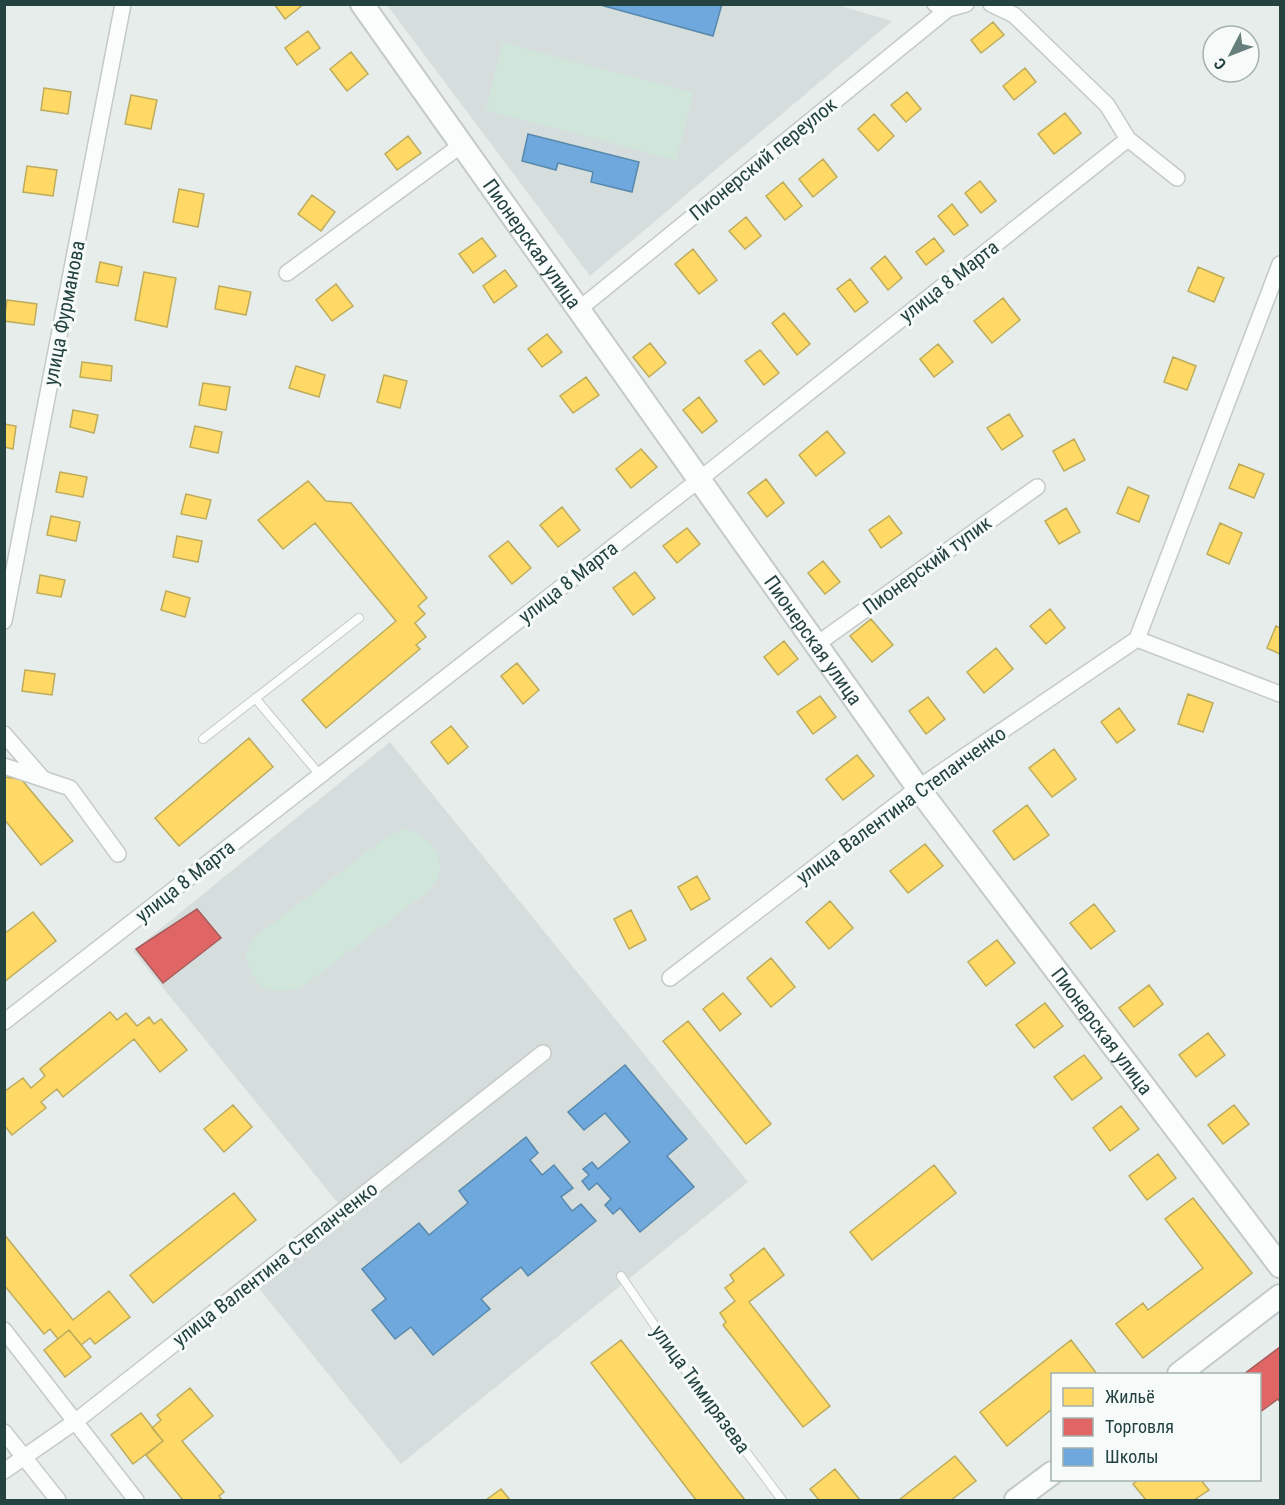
<svg xmlns="http://www.w3.org/2000/svg" width="1285" height="1505" font-family="'Roboto Condensed',sans-serif">
  <style>
    .built { fill: #d5dedc }
    .green { fill: #d0e6db }
    .homes { fill: #ffd966; stroke: #bdac5b; stroke-width: 1.5 }
    .shops { fill: #e06666; stroke: #a75b5b; stroke-width: 1.5 }
    .schools { fill: #6fa8dc; stroke: #5889ad; stroke-width: 1.5 }
    .lines { fill: none; stroke-linecap: round; stroke-linejoin: round }
    .lane-casing { stroke: #c4cac8; stroke-width: 10 }
    .street-casing { stroke: #c4cac8; stroke-width: 18 }
    .secondary-casing { stroke: #c3cac9; stroke-width: 26 }
    .lane { stroke: #fbfcfc; stroke-width: 8 }
    .street { stroke: #fbfcfc; stroke-width: 15 }
    .secondary { stroke: #fbfcfc; stroke-width: 22 }
    .labels { text-anchor: middle; stroke-width: 6; stroke-linejoin: round; paint-order: stroke }
    .street-label { font-size: 20px; fill: #234240; stroke: #f6fbf9 }
  </style>
  <rect width="100%" height="100%" fill="#e7edeb"/>
  <path class="built" d="M834,4l58,17 -302,255 -203,-271z
    M390,742l358,440 -347,282 -152,-188 89,-73 -205,-252z"/>
  <path class="green" d="M503,43l190,50 -17,67 -190,-50z
    M405,829c20,5 41,24 33,47 -1,5 -8,11 -11,16l-127,96c-35,8 -47,0 -54,-35l9,-16 132,-100z"/>
  <path class="homes" d="M274,4h30l-19,15z
    M993,22l11,13 -23,18 -10,-13z
    M308,31l12,17 -23,17 -12,-17z
    M351,52l17,22 -21,17 -17,-22z
    M1025,68l11,14 -22,18 -11,-14z
    M44,88l27,4 -3,22 -27,-4z
    M907,92l14,17 -15,13 -15,-17z
    M131,95l26,5 -6,29 -26,-5z
    M1065,113l16,20 -27,21 -16,-20z
    M874,114l20,22 -16,15 -20,-22z
    M408,136l13,17 -24,17 -12,-16z
    M823,159l14,18 -24,20 -14,-18z
    M27,166l30,4 -4,26 -30,-4z
    M980,181l16,20 -15,12 -16,-20z
    M783,182l19,24 -17,14 -19,-24z
    M179,189l25,5 -6,33 -25,-5z
    M312,195l23,17 -14,19 -23,-17z
    M952,204l16,21 -14,10 -16,-19z
    M746,217l15,19 -16,13 -16,-18z
    M482,238l14,18 -23,17 -14,-19z
    M934,238l10,13 -18,14 -10,-13z
    M693,249l24,31 -18,14 -24,-30z
    M885,256l17,22 -14,12 -17,-22z
    M100,262l22,5 -4,19 -22,-4z
    M1198,267l26,11 -10,24 -26,-11z
    M505,270l12,16 -23,17 -11,-17z
    M144,272l32,6 -9,49 -32,-7z
    M850,279l18,23 -13,10 -18,-23z
    M336,284l17,22 -21,15 -16,-21z
    M219,286l32,6 -5,23 -31,-6z
    M1003,298l17,22 -28,23 -18,-22z
    M7,300l30,4 -3,21 -30,-4z
    M784,313l26,31 -13,11 -25,-32z
    M547,334l15,18 -20,15 -14,-18z
    M650,343l16,20 -17,14 -16,-20z
    M938,344l15,18 -19,15 -14,-18z
    M760,350l19,23 -15,12 -19,-24z
    M1173,357l23,9 -9,24 -23,-8z
    M82,362l30,4 -1,15 -31,-4z
    M296,366l29,9 -6,22 -30,-9z
    M384,375l23,6 -7,27 -23,-6z
    M586,377l13,18 -26,18 -13,-17z
    M203,383l27,4 -4,23 -27,-5z
    M699,397l18,24 -15,12 -19,-23z
    M73,410l25,5 -4,18 -24,-6z
    M1009,414l14,22 -21,14 -15,-22z
    M4,424l12,2 -3,23 -9,-2z
    M195,426l27,6 -4,21 -28,-6z
    M827,431l18,22 -29,23 -17,-21z
    M1074,439l11,21 -21,11 -11,-20z
    M641,449l16,18 -26,21 -15,-19z
    M1239,464l25,10 -10,24 -25,-10z
    M60,472l27,5 -4,20 -27,-5z
    M766,479l18,24 -17,14 -19,-24z
    M308,481l18,20 25,2 76,95 -9,8 7,8 -10,9 11,14 -10,8 4,4 -94,79 -24,-28 94,-79 -81,-98 -32,26 -25,-29z
    M1128,487l21,9 -10,26 -22,-9z
    M186,494l25,6 -5,19 -25,-5z
    M562,507l18,23 -22,17 -18,-22z
    M1066,508l14,24 -21,12 -14,-23z
    M51,516l29,6 -4,19 -29,-6z
    M889,516l13,17 -21,15 -12,-18z
    M1220,523l22,10 -13,31 -22,-10z
    M687,528l13,16 -23,19 -14,-17z
    M177,536l25,5 -4,21 -25,-5z
    M508,541l23,27 -19,16 -23,-28z
    M823,561l17,21 -15,12 -17,-21z
    M635,572l20,26 -22,17 -20,-27z
    M40,575l25,5 -4,17 -24,-4z
    M166,591l24,7 -5,19 -24,-7z
    M1050,609l15,19 -19,16 -16,-18z
    M871,619l22,26 -21,17 -22,-26z
    M1276,626l4,2v26l-13,-6z
    M784,641l14,18 -20,16 -14,-18z
    M996,648l17,21 -29,24 -17,-21z
    M517,663l22,27 -16,14 -22,-28z
    M25,670l30,4 -3,21 -30,-4z
    M1188,694l25,9 -10,29 -25,-8z
    M820,696l16,21 -23,17 -16,-22z
    M928,697l17,22 -19,15 -17,-23z
    M1119,708l16,22 -18,13 -16,-21z
    M451,726l17,21 -20,17 -17,-22z
    M249,738l24,29 -94,79 -24,-28z
    M1054,749l22,30 -24,18 -23,-29z
    M857,755l17,21 -31,24 -17,-21z
    M4,777l17,2 52,62 -32,24 -37,-46z
    M1027,805l22,30 -35,25 -21,-29z
    M925,844l18,22 -35,27 -18,-22z
    M697,876l13,23 -19,11 -13,-23z
    M830,901l23,27 -24,21 -23,-27z
    M1094,904l21,27 -24,18 -21,-26z
    M631,910l15,30 -17,9 -15,-30z
    M33,912l23,29 -52,41v-48z
    M997,940l18,23 -29,23 -18,-24z
    M771,958l24,29 -24,20 -24,-29z
    M1149,985l14,19 -29,23 -15,-19z
    M723,993l18,21 -21,17 -17,-22z
    M1045,1003l18,23 -29,22 -18,-23z
    M110,1012l7,8 9,-7 11,13 12,-9 5,7 7,-5 26,31 -27,22 -26,-33 -71,58 -6,-8 -16,13 5,6 -34,27 -8,-10v-33l19,-14 8,10 14,-12 -5,-7z
    M688,1021l83,103 -25,20 -83,-103z
    M1208,1033l17,22 -29,22 -17,-22z
    M1084,1055l18,23 -30,22 -18,-23z
    M233,1105l19,22 -28,25 -20,-23z
    M1234,1105l15,19 -26,20 -15,-19z
    M1121,1106l18,23 -29,22 -17,-23z
    M1158,1154l18,24 -29,22 -18,-24z
    M934,1165l22,28 -84,67 -22,-28z
    M234,1193l22,27 -103,83 -23,-28z
    M1193,1198l59,75 -109,85 -27,-34 27,-21 5,7 55,-42 -38,-49z
    M4,1234l69,86 36,-29 21,26 -35,27 -5,-6 -9,7 -12,-15 -11,9 -8,-10 -6,5 -40,-49z
    M764,1248l20,27 -35,27 81,104 -27,21 -80,-102 3,-3 -6,-9 15,-12 -10,-13 9,-7 -4,-6z
    M69,1330l22,27 -26,20 -21,-27z
    M621,1340l124,160h-49l-105,-137z
    M1071,1340l26,34h-45v35l-45,37 -27,-34z
    M190,1388l23,28 -31,25 42,51 -5,4 3,4h-39l-37,-45 17,-14 -11,-13 9,-8 -4,-5z
    M141,1413l22,28 -30,23 -22,-29z
    M955,1456l21,25 -25,19h-52z
    M835,1469l25,31h-41l-9,-11z
    M1138,1480h63l8,10 -15,10h-48l-13,-16z
    M501,1489l9,11h-24z"/>
  <path class="shops" d="M197,909l24,29 -58,45 -27,-34z
    M1280,1347v55l-2,-3 -18,13v-38h-16z"/>
  <path class="schools" d="M597,4h125l-9,32z
    M528,134l111,28 -7,30 -41,-10 2,-10 -35,-9 -2,7 -34,-9z
    M625,1065l62,74 -20,17 27,31 -54,45 -20,-24 -7,6 -8,-9 6,-6 -14,-16 -8,7 -7,-9 7,-6 -6,-6 9,-7 6,7 32,-27 -25,-29 -21,17 -16,-18z
    M526,1137l12,16 -8,7 12,15 12,-10 19,23 -12,9 11,14 9,-7 15,17 -68,55 -7,-9 -40,32 9,10 -57,46 -22,-28 -16,12 -23,-29 14,-11 -24,-30 57,-46 10,12 39,-32 -9,-12z"/>
  <g class="lines">
    <g class="lane-casing">
      <path id="lane" d="M255,698l65,77
        M203,739l156,-121
        M621,1276l69,101 92,123"/>
    </g>
    <g class="street-casing">
      <path id="street" d="M935,4l13,5 18,-5
        M991,4l23,11 93,90 21,34 49,39
        M287,273l173,-127
        M578,310l370,-301
        M4,621l119,-617
        M1137,639l143,-375
        M1137,639l143,55
        M817,644l220,-157
        M4,734l39,45
        M4,766l66,22 48,66
        M670,978l248,-190 219,-149
        M4,1022l696,-543 428,-340
        M4,1330l132,170
        M4,1432l54,68
        M4,1471l72,-50 467,-368"/>
    </g>
    <g class="secondary-casing">
      <g id="secondary">
        <path id="s1" d="M362,4l556,784 362,478"/>
        <path d="M1179,1374l101,-78"/>
        <path d="M1016,1500l36,-27"/>
      </g>
    </g>
    <use href="#lane" class="lane"/>
    <use href="#street" class="street"/>
    <use href="#secondary" class="secondary"/>
  </g>
  <g class="labels">
    <g class="street-label">
      <text transform="translate(763 159) rotate(-39)" y="7">Пионерский переулок</text>
      <text dy="7" stroke="none"><textPath href="#s1" startOffset="294">Пионерская улица</textPath></text>
      <text transform="translate(949 281) rotate(-38)" y="7">улица 8 Марта</text>
      <text transform="translate(64 313) rotate(-79)" y="7">улица Фурманова</text>
      <text transform="translate(927 565) rotate(-36)" y="7">Пионерский тупик</text>
      <text transform="translate(568 582) rotate(-38)" y="7">улица 8 Марта</text>
      <text dy="7" stroke="none"><textPath href="#s1" startOffset="780">Пионерская улица</textPath></text>
      <text transform="translate(901 805) rotate(-36)" y="7">улица Валентина Степанченко</text>
      <text transform="translate(185 881) rotate(-38)" y="7">улица 8 Марта</text>
      <text dy="7" stroke="none"><textPath href="#s1" startOffset="1266">Пионерская улица</textPath></text>
      <text transform="translate(275 1264) rotate(-38)" y="7">улица Валентина Степанченко</text>
      <text transform="translate(701 1389) rotate(54)" y="7">улица Тимирязева</text>
    </g>
  </g>
  <rect width="1285" height="1505" fill="none" stroke="#234240" stroke-width="12"/>
  <rect x="1051" y="1373" width="210" height="108" fill="#f6fbf9" stroke="#a2b1af" stroke-width="1.5"/>
  <rect x="1063" y="1388" width="30" height="18" fill="#ffd966" stroke="#a2b1af" stroke-width="1.5"/>
  <text x="1105" y="1403" font-size="18" fill="#234240">Жильё</text>
  <rect x="1063" y="1418" width="30" height="18" fill="#e06666" stroke="#a2b1af" stroke-width="1.5"/>
  <text x="1105" y="1433" font-size="18" fill="#234240">Торговля</text>
  <rect x="1063" y="1448" width="30" height="18" fill="#6fa8dc" stroke="#a2b1af" stroke-width="1.5"/>
  <text x="1105" y="1463" font-size="18" fill="#234240">Школы</text>
  <g transform="translate(1231 54) rotate(228)"><circle r="28" fill="#f6fbf9" stroke="#a2b1af" stroke-width="1.5"/>
  <path d="M0-4.5L10 22L0 15L-10 22Z" fill="#687e7c"/>
  <text y="-9" font-size="16" font-weight="bold" text-anchor="middle" fill="#234240">С</text>
  </g>
</svg>
